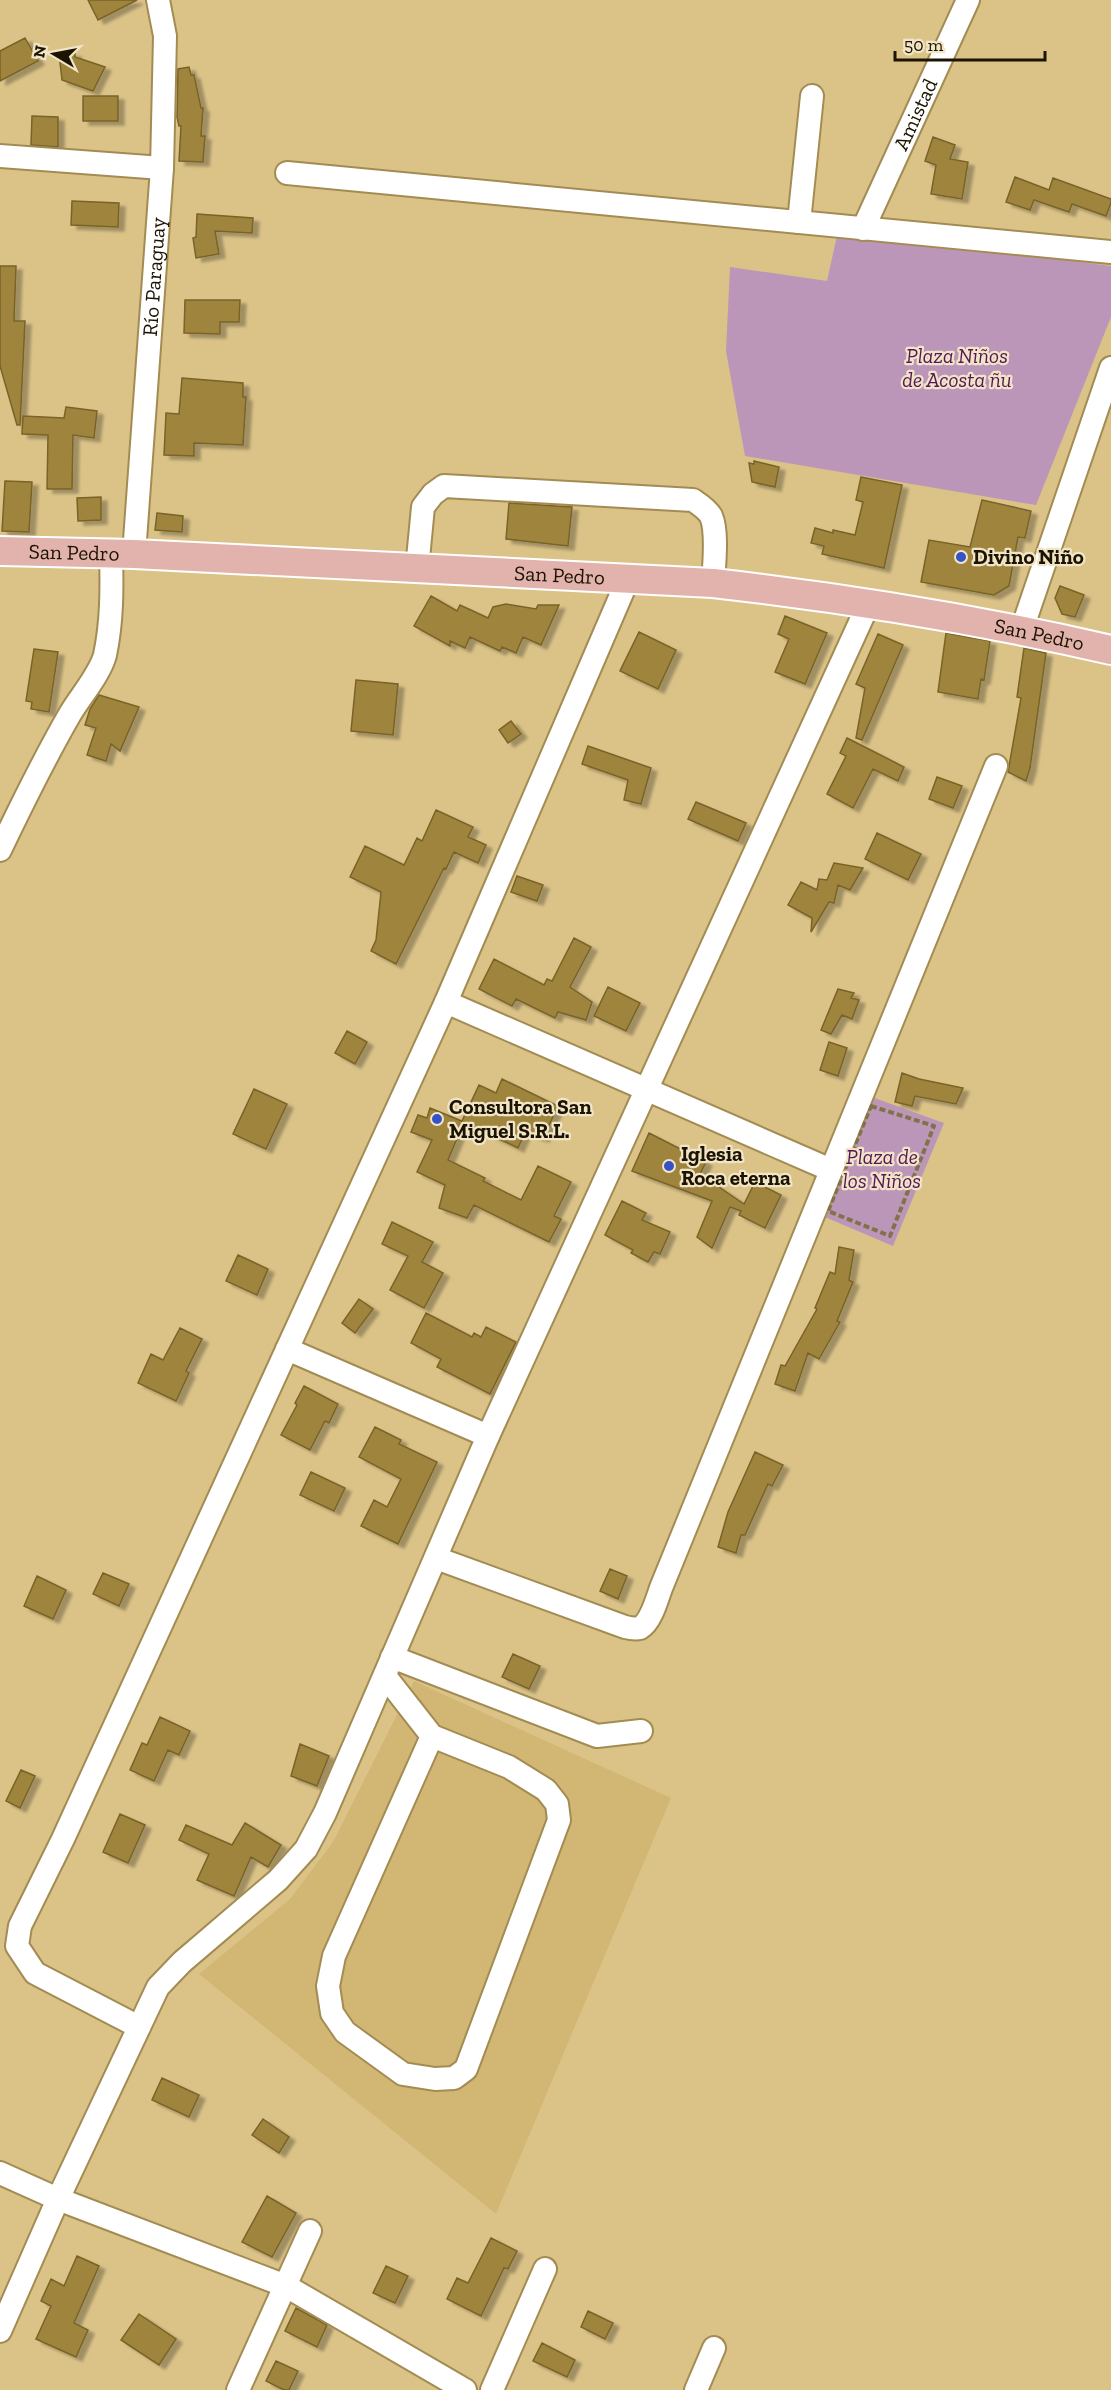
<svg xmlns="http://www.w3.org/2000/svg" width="1111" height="2390" font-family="'Zilla Slab',serif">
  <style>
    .built { fill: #d2b673 }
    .green { fill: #bb96b9 }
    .building { fill: #9f843c; stroke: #796328; stroke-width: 1.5; filter: url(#shadow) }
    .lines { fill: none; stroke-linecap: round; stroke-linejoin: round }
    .minor-casing { stroke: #a38c53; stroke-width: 26 }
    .major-casing { stroke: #fff; stroke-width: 32 }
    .path { stroke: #837249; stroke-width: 4; stroke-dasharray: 6 3; stroke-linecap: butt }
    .minor { stroke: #fff; stroke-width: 22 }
    .major { stroke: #e2b3ad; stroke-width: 28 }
    .poi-dot { fill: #3653c5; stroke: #f1e5c7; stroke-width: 2 }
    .labels { text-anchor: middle; stroke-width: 4.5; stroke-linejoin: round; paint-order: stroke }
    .street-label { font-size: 21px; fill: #1c1300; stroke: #f1e5c7 }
    .park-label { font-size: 21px; font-style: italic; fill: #581658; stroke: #f1e5c7 }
    .poi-label { font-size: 21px; font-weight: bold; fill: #1c1300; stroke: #f1e5c7; text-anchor: start }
  </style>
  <defs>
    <filter id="shadow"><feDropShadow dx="6" dy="4" stdDeviation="1.5" flood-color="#0004"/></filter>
  </defs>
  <rect width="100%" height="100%" fill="#dbc388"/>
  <path class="built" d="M414,1681l257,117 -175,416 -297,-240 91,-75 43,-57z"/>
  <path class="green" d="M838,231l273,35v51l-75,188 -291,-49 -19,-105 4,-84 97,14z
    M869,1096l75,27 -51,123 -73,-31z"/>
  <path class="building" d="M88,0h49l-39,20z
    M25,38l13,23 -38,20v-30z
    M75,53v4l30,10 -12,24 -31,-11 -3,-26z
    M189,67l2,8h3l7,33h2l-2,28h4l-2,26 -24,-1 2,-35h-2l-2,-9 1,-48z
    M83,96h35v25h-35z
    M32,116l26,1v30l-27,-2z
    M933,137l22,8 -5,14 18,3 -6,37 -31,-5 5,-29 -11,-4z
    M1015,177l34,13 4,-12 58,21v4l-5,13 -34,-12 -3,8 -35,-12 -4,10 -24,-8z
    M72,201l47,2 -1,24 -47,-2z
    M197,214l56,4 -1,15 -37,-2 4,23 -23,4 -3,-20 3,-1z
    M0,266h16l-2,55h11l-5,104h-3l-17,-59z
    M185,300h55l-1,22h-19v12l-36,-1z
    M182,378l61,5v14h3l-3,48 -49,-2v13l-30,-1 2,-42 13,1z
    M66,407l31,4 -3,27 -21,-3 -1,54h-25l1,-54 -26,-1 1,-18 41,2z
    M754,461l25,6 -4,20 -23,-5 -3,-19 5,1z
    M861,477l41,8 -18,83 -62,-14 2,-8 -13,-3 4,-15 18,5v-3l22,5 8,-33 -7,-2z
    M5,481l27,1 -3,50 -27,-1z
    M101,497v23l-23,1 -1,-23z
    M982,500l49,11 -6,27 -7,-1 -9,49 -15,9 -73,-13 8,-42 41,7z
    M509,503l63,4 -4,39 -62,-7z
    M157,513l26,3 -1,16 -27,-2z
    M1060,586l24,9 -9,22 -13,-3 -7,-16z
    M431,596l26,15 3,-6 28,13 5,-11 13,-3 30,5 2,-4h21l-18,40 -18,-8 -7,16 -14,-6 -2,4 -30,-14 -5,11 -15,-7v5l-36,-20z
    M785,616l42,17 -22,51 -30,-12 14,-33 -11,-5z
    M639,632l37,18 -18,39 -38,-18z
    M946,633l44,8 -6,39 -3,-1 -3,20 -40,-7z
    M878,634l25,11 -41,95 -6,-2 9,-50 -9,-4z
    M1024,648l22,5 -16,115 -4,13 -18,-9 13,-74 -4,-1z
    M34,649l24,3 -9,60 -18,-3 1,-7 -6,-1z
    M356,680l42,4 -5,51 -42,-4z
    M99,695l40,12 -19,44 -9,-7 -5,17 -19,-6 9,-27 -11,-3 5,-16z
    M511,721l10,13 -13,9 -9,-13z
    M847,738l57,29 -6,14 -25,-12 -20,39 -26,-14 19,-38 -6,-3z
    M588,746l63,22 -10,36 -17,-4 4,-20 -46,-16z
    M937,777l25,9 -9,22 -24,-9z
    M696,802l50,21 -8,18 -50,-22z
    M436,810l37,17 -5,10 18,8 -8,18 -24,-11 -8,17 -2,-1 -48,96 -25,-13 5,-11 5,-48 -31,-15 15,-31 39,19 13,-27 5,3z
    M877,833l44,21 -13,26 -43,-21z
    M834,863l29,5 -13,22 -12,-5 -4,18 -5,-1 -18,30 1,-14 -24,-13 13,-23 16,8 2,-11 8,1z
    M517,876l26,9 -6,16 -26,-9z
    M574,938l17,9 -21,40 22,15 -6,18 -28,-8 -3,6 -39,-19 -4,7 -33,-17 15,-30 50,26 3,-6 5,2z
    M608,987l32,16 -14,28 -32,-15z
    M838,989l16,4 -3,5 8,2 -7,19 -10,-4 -11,19 -10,-4z
    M347,1031l20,11 -12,22 -20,-11z
    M829,1042l18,6 -9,28 -18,-6z
    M902,1073l17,6 44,9 -7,16 -41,-8 -3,10 -17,-4z
    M502,1079l56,27 -15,32 -18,-6 -7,16 -56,-27 17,-36 17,8z
    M254,1089l33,15 -21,45 -33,-15z
    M430,1108l34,14 -16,38 37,18 -2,3 38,19 17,-34 33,16 -17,34 7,3 -12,23 -75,-37 -7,13 -28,-10 6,-23 -28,-13 15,-32 -21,-8 7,-17 9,3z
    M649,1133l57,29 -6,12 44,30 11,-22 26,13 -16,33 -26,-13 2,-4 -11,-4 -18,41 -15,-11 15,-36 -80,-30z
    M622,1201l24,12 -4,7 28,12 -10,22 -6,-2 -6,10 -17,-9 2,-3 -28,-15z
    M392,1222l41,20 -11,20 21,11 -19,35 -34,-18 18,-34 -26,-12z
    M839,1247l15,3 -5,30 4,2 -16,39 3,1 -21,37 -11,-6 -13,38 -20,-7 6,-19 4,1 32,-57 -2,-1 15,-36 5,2z
    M238,1255l30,14 -11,26 -31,-14z
    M359,1299l14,10 -18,24 -13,-10z
    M426,1313l46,24 2,-4 7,4 5,-10 30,15 -26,52 -53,-27 4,-8 -30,-16z
    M180,1328l22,11 -16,32 3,2 -13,28 -38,-18 13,-29 12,6z
    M304,1386l34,18 -9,19 -4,-2 -15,29 -29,-15 16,-30 -2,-2z
    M375,1427l26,13 -2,4 38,18 -39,82 -37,-18 13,-26 13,7 14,-28 -42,-22z
    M755,1452l28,13 -11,21 -4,-2 -23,51h-4l-5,18 -18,-6 10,-35z
    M311,1472l34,16 -11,23 -34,-16z
    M610,1569l17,7 -9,23 -18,-8z
    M103,1573l26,11 -10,22 -26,-12z
    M37,1576l29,14 -13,29 -29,-13z
    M513,1654l27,12 -11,23 -27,-12z
    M160,1717l30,14 -11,24 -11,-5 -14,31 -24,-11 12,-27 5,2z
    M300,1744l29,12 -12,30 -26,-10z
    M21,1770l14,6 -15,32 -14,-7z
    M120,1814l25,11 -17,38 -25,-11z
    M245,1823l36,22 -13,22 -17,-10 -17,39 -37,-16 12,-26 -30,-14 7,-15 46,20z
    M162,2078l37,17 -10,22 -37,-17z
    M263,2119l26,18 -10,16 -27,-18z
    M267,2196l29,17 -24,44 -30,-15z
    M491,2238l26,13 -9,18 -4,-1 -23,48 -34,-17 10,-21 11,5z
    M77,2256l22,10 -25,57 14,7 -12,27 -40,-18 15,-33 -10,-5 10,-22 13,7z
    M386,2266l22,10 -13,27 -22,-10z
    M296,2308l31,17 -10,22 -32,-16z
    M588,2311l25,12 -8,16 -24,-12z
    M139,2314l37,25 -17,26 -38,-25z
    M542,2343l33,17 -8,17 -34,-16z
    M276,2361l22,10 -9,19h-5l-18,-9z"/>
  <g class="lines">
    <g class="minor-casing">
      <g id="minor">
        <path d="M0,156l162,12"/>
        <path d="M287,173l824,79"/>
        <path d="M799,222l13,-126"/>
        <path id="s1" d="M863,229l105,-229"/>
        <path id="s2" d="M134,554l28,-386 3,-132 -7,-36"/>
        <path d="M417,569l6,-62 10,-13 11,-8 249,14c6,4 14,9 18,16 7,16 3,49 2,67"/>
        <path d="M1022,629l89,-261"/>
        <path d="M0,850c22,-46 44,-91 70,-136 10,-17 30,-40 35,-59 7,-33 7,-67 6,-101"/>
        <path d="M446,1002l385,168"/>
        <path d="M287,1349l201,87"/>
        <path d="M436,1558l189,69c4,1 11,2 15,1 11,-6 17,-29 21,-40l335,-822"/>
        <path d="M392,1657l205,79 44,-5"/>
        <path d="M385,1676l47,60 77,31 37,23 11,14 2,16 -93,249 -12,9 -19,1 -32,-5 -58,-42 -13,-19 -4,-27 6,-30 98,-220"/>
        <path d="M139,2027l-104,-54 -18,-27 3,-20 43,-87 383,-837 182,-423"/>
        <path d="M0,2173l58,26 228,87 179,104"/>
        <path d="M0,2331l58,-132 100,-212 24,-25 96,-82 28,-31 19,-36 163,-377 380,-831"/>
        <path d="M238,2390l72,-159"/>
        <path d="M492,2390l53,-121"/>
        <path d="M696,2390l18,-42"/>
      </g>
    </g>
    <g class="major-casing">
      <g id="major">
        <path id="s3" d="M0,551l134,3 579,29c132,15 268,37 398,67"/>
      </g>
    </g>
    <path class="path" d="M871,1106l63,20 -44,110 -62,-25z"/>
    <use href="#minor" class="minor"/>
    <use href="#major" class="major"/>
  </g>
  <g class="poi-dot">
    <circle cx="961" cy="557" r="6"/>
    <circle cx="437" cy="1119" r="6"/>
    <circle cx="669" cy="1166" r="6"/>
  </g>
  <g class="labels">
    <g class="street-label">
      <text dy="7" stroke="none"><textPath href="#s1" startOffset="126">Amistad</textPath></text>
      <text dy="7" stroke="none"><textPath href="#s2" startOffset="278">Río Paraguay</textPath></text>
      <text dy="7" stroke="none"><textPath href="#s3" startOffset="74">San Pedro</textPath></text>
      <text dy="7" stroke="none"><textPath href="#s3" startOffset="560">San Pedro</textPath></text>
      <text dy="7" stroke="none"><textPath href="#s3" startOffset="1044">San Pedro</textPath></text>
    </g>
    <g class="park-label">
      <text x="957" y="363">Plaza Niños<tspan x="957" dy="24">de Acosta ñu</tspan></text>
      <text x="882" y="1164">Plaza de<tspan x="882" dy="24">los Niños</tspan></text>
    </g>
    <g class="poi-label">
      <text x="973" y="564">Divino Niño</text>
      <text x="449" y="1114">Consultora San<tspan x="449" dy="24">Miguel S.R.L.</tspan></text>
      <text x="681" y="1161">Iglesia<tspan x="681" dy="24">Roca eterna</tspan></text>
    </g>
  </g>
  <g transform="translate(54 54) rotate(280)" stroke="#f1e5c7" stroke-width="4.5" paint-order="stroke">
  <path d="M0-4.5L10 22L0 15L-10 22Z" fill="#1c1300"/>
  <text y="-9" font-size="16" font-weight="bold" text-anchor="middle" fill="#1c1300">N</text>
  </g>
  <path d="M895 51v9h150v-9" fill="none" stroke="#1c1300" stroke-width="3"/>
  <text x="904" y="51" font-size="18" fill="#1c1300" stroke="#f1e5c7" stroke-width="4.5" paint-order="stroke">50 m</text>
</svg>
